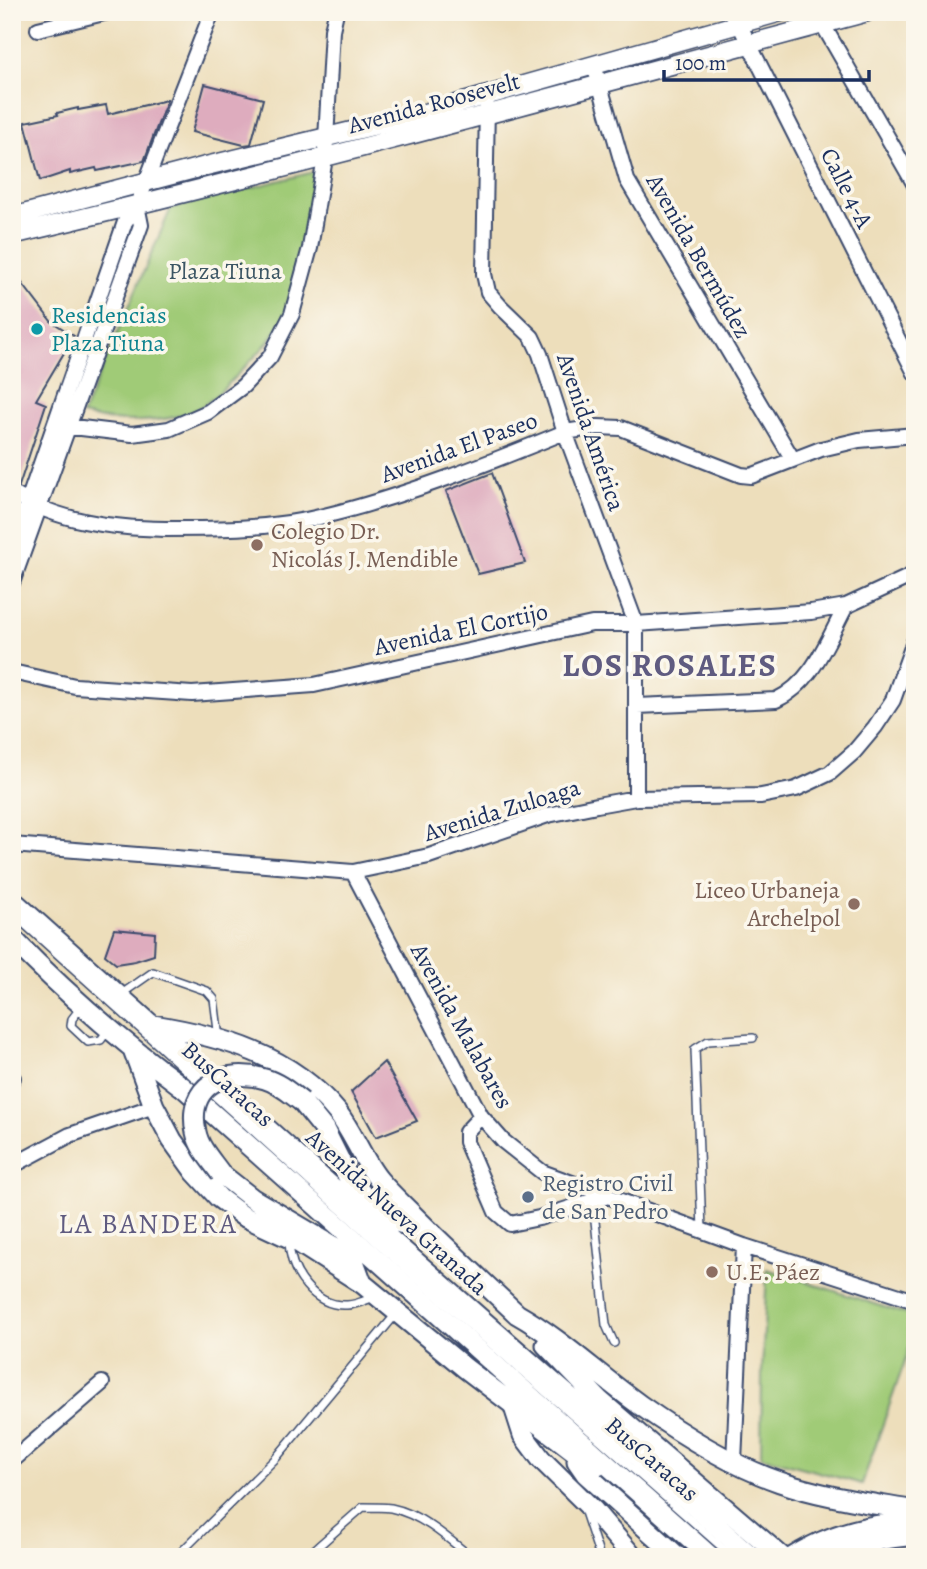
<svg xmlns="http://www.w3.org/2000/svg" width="927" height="1569" font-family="Alegreya,serif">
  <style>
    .green { fill: #a0cb77; stroke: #5e7d6a; stroke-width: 2 }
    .building { fill: #deacbe }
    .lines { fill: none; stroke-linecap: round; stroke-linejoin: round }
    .service-casing { stroke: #3a496c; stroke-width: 10 }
    .minor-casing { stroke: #3a496c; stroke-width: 18 }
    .tertiary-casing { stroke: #3a496c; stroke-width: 21 }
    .secondary-casing { stroke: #3a496c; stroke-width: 23 }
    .service { stroke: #fff; stroke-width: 7 }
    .minor { stroke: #fff; stroke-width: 14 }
    .tertiary { stroke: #fff; stroke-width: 18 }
    .secondary { stroke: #fff; stroke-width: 19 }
    .secondary-bridge-casing { stroke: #3a496c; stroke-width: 23; stroke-linecap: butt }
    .secondary-bridge { stroke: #fff; stroke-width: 19 }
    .culture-dot { fill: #0f9aa8; stroke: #fbf7ec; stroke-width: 2.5 }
    .education-dot { fill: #8d6e63; stroke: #fbf7ec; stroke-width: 2.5 }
    .service-dot { fill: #5c6f8a; stroke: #fbf7ec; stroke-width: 2.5 }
    .labels { text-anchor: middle; stroke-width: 7; stroke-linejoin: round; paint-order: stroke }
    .street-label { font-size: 24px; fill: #1b2f5e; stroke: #fbf7ec }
    .park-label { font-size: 24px; fill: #3c5664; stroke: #fbf7ec }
    .culture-label { font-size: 24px; fill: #0d838f; stroke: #fbf7ec; text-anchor: start }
    .education-label { font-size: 24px; fill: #785e54; stroke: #fbf7ec; text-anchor: start }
    .service-label { font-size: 24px; fill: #4e5e75; stroke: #fbf7ec; text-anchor: start }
    .quarter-label { font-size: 28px; letter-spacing: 2px; fill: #5f5b80; stroke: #fbf7ec }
    .district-label { font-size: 32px; font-weight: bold; letter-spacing: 2px; fill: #5f5b80; stroke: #fbf7ec }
  </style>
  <rect width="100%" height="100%" fill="#fbf7ec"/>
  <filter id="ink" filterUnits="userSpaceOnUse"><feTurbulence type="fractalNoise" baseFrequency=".0143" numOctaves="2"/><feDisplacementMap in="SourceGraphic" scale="14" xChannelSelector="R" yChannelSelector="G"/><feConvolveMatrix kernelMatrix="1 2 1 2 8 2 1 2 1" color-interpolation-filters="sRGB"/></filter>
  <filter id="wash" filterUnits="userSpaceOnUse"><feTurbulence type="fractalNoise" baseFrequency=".00686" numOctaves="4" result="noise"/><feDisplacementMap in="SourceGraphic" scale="28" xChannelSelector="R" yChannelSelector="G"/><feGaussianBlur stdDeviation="1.57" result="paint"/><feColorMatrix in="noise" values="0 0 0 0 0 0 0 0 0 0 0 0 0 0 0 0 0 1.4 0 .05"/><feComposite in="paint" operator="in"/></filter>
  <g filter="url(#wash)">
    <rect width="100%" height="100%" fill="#eddebb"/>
    <path class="green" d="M317,171c-5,48 -12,96 -30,141 -9,22 -26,38 -42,55 -14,13 -30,33 -48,42 -31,16 -82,14 -115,6l89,-207z
      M767,1269l148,48v15l-53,152 -101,-28 1,-85z"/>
    <g id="blocks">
      <path class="building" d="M205,84l58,15 -12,45 -7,1 -52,-13z
        M167,100l-23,61 -47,10 -1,-3 -26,6v-3l-30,10 -15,-59 33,-7 -1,-2 21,-5v2l28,-5 2,9z
        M12,270l39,51 23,15 -38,64 10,4 -27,82 -7,-3z
        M492,473l33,90 -47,11 -32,-83z
        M114,929l41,4 -1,22 -19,6 -19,3 -11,-9z
        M384,1062l33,59 -41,16 -25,-45z"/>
    </g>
  </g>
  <g filter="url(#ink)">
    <use href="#blocks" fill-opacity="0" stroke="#3a496c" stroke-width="2"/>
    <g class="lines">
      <g class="service-casing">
        <path id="service" d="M12,913l405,366 316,278
          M120,995l33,-23 54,19 7,8 5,39
          M82,1006l-10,13 -1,7 17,16 13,-2 7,-10
          M593,1202l13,123 8,18
          M702,1230l-7,-181 13,-8 45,-3
          M289,1242c1,30 25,65 58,63 9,0 19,-5 27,-8
          M584,1509l16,48
          M176,1557l100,-99 120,-144
          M306,1557l57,-50c9,0 19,0 28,1 30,6 57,30 80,49"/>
      </g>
      <g class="minor-casing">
        <path id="minor" d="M800,12l23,13 92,160
          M739,24l176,349
          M38,29l70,-17
          M594,65l33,115 165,278
          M487,105l-3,169 4,18 12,14 32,31 8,17 25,78 71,192v174
          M56,425l76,9 37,-5 39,-17 35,-26 27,-29 22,-43 18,-66 15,-90 7,-128 4,-18
          M12,493c46,29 101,35 153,36 53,0 108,0 159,-13 82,-20 162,-52 241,-84l33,-5 23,1 120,47 10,1 70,-27 38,-9 56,-5
          M12,547l113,-325 12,-17 75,-193
          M12,583l129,-358 -4,-20
          M12,672l63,14 117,8 122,-9 278,-61h44l175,-12 35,-6 69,-32
          M637,706l139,-6c37,-17 51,-59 70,-94
          M12,845l341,27 76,-16 119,-41 49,-10 39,-7 125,-2 35,-7 34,-16 24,-21 21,-25 18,-27 22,-61
          M353,872l128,244 22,25 39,31 202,74 171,55
          M12,1078h1
          M481,1116l-15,16v10l30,70 14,12 29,-6 69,-22
          M12,1166l58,-31 84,-29
          M12,1461l90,-78
          M734,1461l10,-215"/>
      </g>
      <g class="tertiary-casing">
        <path id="tertiary" d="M12,217l194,-51 208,-50 367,-104
          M12,235c287,-68 571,-146 855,-223"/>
      </g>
      <g class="secondary-casing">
        <path id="secondary" d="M12,900l388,348 352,309
          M12,938c53,55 110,104 172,150l527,469
          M153,1025c68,11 138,30 184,87 16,20 25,47 42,68 10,12 22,23 33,34 34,34 70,67 105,100 44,25 81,61 123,91 41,29 93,61 140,77 43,15 90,21 135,29
          M134,1052l20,54 18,34 23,32 24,26 24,18 53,25 67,43 102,84 130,99
          M302,1102l22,27 23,46 34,43
          M221,1174l32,25 88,52 14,13 7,19
          M375,1201l25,22 29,9
          M546,1345l54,56 182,156
          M514,1407l9,28 18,24 52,51 40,47
          M577,1461l9,13 92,83
          M793,1557c38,-24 77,-34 122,-35
          M830,1557c24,-12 58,-21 85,-21"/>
      </g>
      <use href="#service" class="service"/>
      <use href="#minor" class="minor"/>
      <use href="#tertiary" class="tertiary"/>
      <use href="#secondary" class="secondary"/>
      <g class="secondary-bridge-casing">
        <path id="secondary-bridge" d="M221,1174c-9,-13 -22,-26 -25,-42 -10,-47 29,-65 69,-53 14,4 25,14 37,23"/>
      </g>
      <use href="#secondary-bridge" class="secondary-bridge"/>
    </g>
  </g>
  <circle class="culture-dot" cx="37" cy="329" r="7"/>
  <g class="education-dot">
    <circle cx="257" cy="545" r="7"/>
    <circle cx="854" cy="904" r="7"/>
    <circle cx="712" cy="1272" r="7"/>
  </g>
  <circle class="service-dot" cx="528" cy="1197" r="7"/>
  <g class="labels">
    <g class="street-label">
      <text transform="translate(434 103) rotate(-15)" y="8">Avenida Roosevelt</text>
      <text transform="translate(847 188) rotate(63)" y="8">Calle 4-A</text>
      <text transform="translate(699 256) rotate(60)" y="8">Avenida Bermúdez</text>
      <text transform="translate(591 432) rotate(71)" y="8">Avenida América</text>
      <text transform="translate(459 447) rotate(-20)" y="8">Avenida El Paseo</text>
      <text transform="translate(461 629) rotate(-12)" y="8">Avenida El Cortijo</text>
      <text transform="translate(502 810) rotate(-17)" y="8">Avenida Zuloaga</text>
      <text transform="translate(462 1026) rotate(61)" y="8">Avenida Malabares</text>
      <text transform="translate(228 1084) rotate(42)" y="8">BusCaracas</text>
      <text transform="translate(397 1212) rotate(42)" y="8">Avenida Nueva Granada</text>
      <text transform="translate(652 1459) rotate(41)" y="8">BusCaracas</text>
    </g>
    <g class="park-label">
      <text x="225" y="279">Plaza Tiuna</text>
    </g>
    <g class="culture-label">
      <text x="51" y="323">Residencias<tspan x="51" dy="28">Plaza Tiuna</tspan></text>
    </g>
    <g class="education-label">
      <text x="271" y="539">Colegio Dr.<tspan x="271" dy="28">Nicolás J. Mendible</tspan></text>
      <text x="840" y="898" text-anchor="end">Liceo Urbaneja<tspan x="840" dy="28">Archelpol</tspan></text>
      <text x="726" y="1280">U.E. Páez</text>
    </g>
    <g class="service-label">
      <text x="542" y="1191">Registro Civil<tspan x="542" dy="28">de San Pedro</tspan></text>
    </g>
    <g class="quarter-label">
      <text x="148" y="1233">LA BANDERA</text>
    </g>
    <g class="district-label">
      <text x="670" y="676">LOS ROSALES</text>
    </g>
  </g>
  <rect width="927" height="1569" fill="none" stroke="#fbf7ec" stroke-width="42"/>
  <path d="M664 70v10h205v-10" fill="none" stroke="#1b2f5e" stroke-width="3.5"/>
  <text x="675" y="70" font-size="21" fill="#1b2f5e" stroke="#fbf7ec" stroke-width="5" paint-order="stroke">100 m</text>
</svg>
